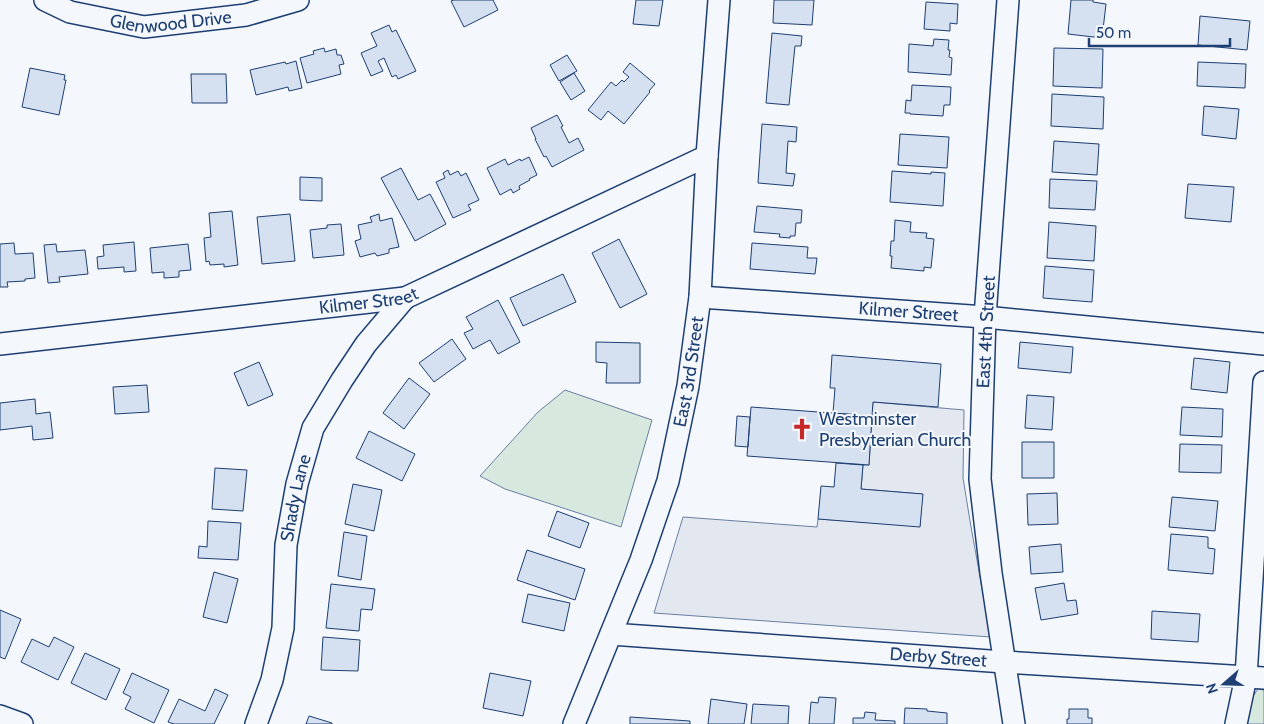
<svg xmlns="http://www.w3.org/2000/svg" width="1264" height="724" font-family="Cabin,sans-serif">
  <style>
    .green { fill: #d7e8df; stroke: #687fa3 }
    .parking { fill: #e3e8f0; stroke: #687fa3 }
    .building { fill: #d5e0f0; stroke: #1d3f73 }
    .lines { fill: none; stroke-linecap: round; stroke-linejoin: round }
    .minor-casing { stroke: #1d3f73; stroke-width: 24 }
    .minor { stroke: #f4f7fb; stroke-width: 21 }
    .labels { text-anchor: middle; stroke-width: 4; stroke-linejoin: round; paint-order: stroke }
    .street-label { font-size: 18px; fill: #1d3f73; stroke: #f4f7fb }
    .poi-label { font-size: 18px; fill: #1d3f73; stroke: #f4f7fb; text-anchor: start }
  </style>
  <rect width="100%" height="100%" fill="#f4f7fb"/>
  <path class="green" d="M565,390l87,30 -31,107 -116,-38 -25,-13 58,-64z
    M1258,689l6,1v34h-17l4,-25z"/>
  <path class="parking" d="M873,402l91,8 -1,68 8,49 20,110 -337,-24 29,-96 134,10 1,-8 102,7 2,-32 -61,-5 2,-24h6z"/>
  <path class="building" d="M454,0h39l5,10 -34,17 -13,-26z
    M636,0h27l-4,26 -26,-2z
    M774,0h40l-2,25 -39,-2z
    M1071,0h22v2l13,2 -4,34 -34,-4z
    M926,2l32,2 -1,20 -7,-1v8l-26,-2z
    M1200,16l50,5 -3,29 -49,-5z
    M389,25l3,7 4,-2 20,41 -18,8 -2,-4 -4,2 -8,-19 -6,3 5,10 -12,5 -10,-23 16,-7 -6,-13z
    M772,33l30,3 -1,10h-6l-6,59 -23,-2z
    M934,39l15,1 -1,10h2l-1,7 3,1 -1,17 -43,-3 1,-28 24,2z
    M324,48l1,4 11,-3 1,6h4l3,9 -5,1 2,9 -34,9 -7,-25 14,-4 -1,-3z
    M1054,48l49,1 -1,39 -49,-2z
    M567,55l10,16 -18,10 -9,-16z
    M296,61l6,27 -13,3 -1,-4 -32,8 -6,-25 35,-8 1,2z
    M1198,62l48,2 -1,24 -48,-2z
    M630,63l25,21 -6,7 1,1 -26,32 -16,-13 -7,9 -13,-10 23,-28 5,4 6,-6 2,2 5,-5 -6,-5z
    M30,68l35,7 -1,5h2l-7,35 -37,-8z
    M574,73l11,18 -14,9 -11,-18z
    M191,74h35l1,29h-35z
    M912,85l39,2 -1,18h-6l-1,11 -33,-2v-1h-5l1,-13 5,1z
    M1052,94l52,3 -1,32 -52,-3z
    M1204,106l35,3 -3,30 -34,-4z
    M557,115l6,11 -2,1 8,16 9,-5 6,12 -32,17 -6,-11 -2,1 -9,-18h1l-5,-11z
    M762,124l35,3 -1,15 -8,-1 -2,32 9,1 -2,12 -35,-3z
    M900,134l49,3 -2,31 -49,-3z
    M1054,141l45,3 -2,31 -45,-3z
    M529,157l8,18 -8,4 1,1 -11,6 1,3 -7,4 -2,-4 -11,6 -13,-27 18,-9 3,6 12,-6 1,2z
    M401,168l17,32 12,-6 16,30 -31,17 -34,-63z
    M448,170l2,5 8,-4 3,5 5,-3 13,27 -11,5 3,5 -18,8 -17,-36 9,-4 -2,-5z
    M892,171l39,3v-2l14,1 -2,33 -53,-4z
    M300,177l22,1v23l-22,-1z
    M1050,179l47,2 -2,29 -46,-2z
    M1188,184l46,3 -3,35 -46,-4z
    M757,206l45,4 -1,13h-5l-1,13h-5v2l-11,-1 1,-3 -26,-2z
    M232,211l6,54 -14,2v-3l-14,1 -1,-4 -3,1 -2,-24 7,-1 -2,-24z
    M290,214l5,47 -33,3 -5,-47z
    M379,214l1,7 12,-3 7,29 -10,2v4l-12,3 -2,-3 -15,4 -5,-16 6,-2 -3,-14 14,-3 -2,-5z
    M895,220l16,2 -1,10 17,1 -1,5 8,1 -3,29 -7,-1v4l-33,-3 1,-12h-2l1,-15h3z
    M1049,222l47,4 -2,35 -47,-3z
    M341,224l3,31 -31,3 -3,-28 17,-2v-3z
    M619,239l28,55 -27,14 -28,-55z
    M134,242l2,29 -12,1v-5l-26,2 -1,-12 7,-1 -1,-11z
    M14,243l1,11 18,-1 2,25 -10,1v2l-18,1 1,5h-8v-43z
    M752,243l56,4 -1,11h10l-2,16 -65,-5z
    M56,244l1,8 28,-2 3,24 -29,3 1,5 -12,1 -4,-38z
    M188,244l3,26 -12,1v6l-15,1v-6l-12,1 -2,-25z
    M1045,266l49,4 -2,32 -49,-4z
    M563,274l13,28 -53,24 -13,-28z
    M498,300l22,42 -22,12 -8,-14 -17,9 -9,-16 9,-4 -7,-12z
    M452,339l14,20 -32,23 -15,-19z
    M596,342l44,1v40h-34l1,-20 -11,-1z
    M1020,342l53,5 -2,26 -53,-5z
    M832,355l109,9 -3,43 -65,-5 -1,14 -39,-3 2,-25h-5z
    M1194,358l36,4 -3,31 -36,-4z
    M259,362l14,33 -25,11 -14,-33z
    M409,378l21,16 -26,35 -21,-16z
    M147,385l2,27 -34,2 -2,-27z
    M1027,395l27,2 -2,33 -27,-2z
    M35,399l1,15 14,-2 3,26 -20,2 -1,-14 -32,4v-27z
    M751,407l121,9 -3,49 -122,-9z
    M1182,407l41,2 -1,28 -42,-2z
    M737,416l13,1 -2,30 -13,-1z
    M369,431l46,23 -13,27 -46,-23z
    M1022,442h32v36h-32z
    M1180,444l42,1 -1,28 -42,-1z
    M836,463l27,2 -2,24 62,5 -3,33 -102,-8 3,-33 13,1z
    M215,468l32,2 -4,41 -31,-2z
    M353,484l29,6 -8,41 -29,-7z
    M1057,493l1,31 -30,1 -1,-31z
    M1172,497l46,4 -3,30 -46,-4z
    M557,511l32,12 -9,25 -32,-12z
    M208,521l33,2 -3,37 -40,-2 1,-12 8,1z
    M344,532l23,4 -6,44 -23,-4z
    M1171,534l37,3v11l7,1 -2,25 -45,-4z
    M1061,544l2,28 -32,2 -2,-27z
    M527,550l58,19 -10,31 -58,-20z
    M214,572l24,7 -11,44 -24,-6z
    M1064,583l3,18 9,-1 2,14 -37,6 -6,-32z
    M331,584l44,5 -3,21 -11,-1 -2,22 -33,-3z
    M528,594l42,9 -6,28 -42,-9z
    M0,610l21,9 -16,40 -5,-2z
    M1152,611l48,3 -2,28 -47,-3z
    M54,637l20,10 -16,33 -37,-18 11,-23 17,8z
    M323,637l37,3 -2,31 -37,-1z
    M85,653l35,16 -14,31 -35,-17z
    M132,673l37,17 -15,33 -29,-14 6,-12 -8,-4z
    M490,673l41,8 -8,35 -40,-8z
    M215,689l13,6 -14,29h-40l-6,-2 11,-23 26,12z
    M819,697l17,1 -2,26h-25l2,-22 7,1z
    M711,699l36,5 -3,20h-36z
    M753,704l36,2 -1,18h-37z
    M905,708l22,1v2l20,2v11h-43z
    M1069,709h19v9h4v6h-25v-5h2z
    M865,712l11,1 -1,7 20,1v3h-42v-6h11z
    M309,716l23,7v1h-26z
    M630,717l60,4v3h-60z"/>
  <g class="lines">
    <g class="minor-casing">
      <g id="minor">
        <path id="s1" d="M45,0l25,12 74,15 102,-12 52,-15"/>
        <path d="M1008,0l-23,317 -5,162 11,94 23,151"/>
        <path id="s2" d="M700,297l285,20 279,27"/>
        <path id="s3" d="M0,344l405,-46 302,-142"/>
        <path id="s4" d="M611,634l393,28 260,16"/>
        <path d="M0,716l22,8"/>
        <path id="s5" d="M256,724l16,-44 11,-52 3,-83 11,-61 16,-56 29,-48 24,-36 39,-46"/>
        <path id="s6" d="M574,724l67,-164 27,-79 20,-95 12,-89 7,-141 12,-156"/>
        <path d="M1236,724l10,-47 18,-295"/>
      </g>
    </g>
    <use href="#minor" class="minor"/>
  </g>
  <defs>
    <g id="church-bare" transform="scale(1.725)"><path d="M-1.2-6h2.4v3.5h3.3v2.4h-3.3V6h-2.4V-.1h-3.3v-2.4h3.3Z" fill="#c62828" stroke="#f4f7fb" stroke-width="2.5" paint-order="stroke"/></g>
  </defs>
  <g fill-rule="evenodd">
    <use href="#church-bare" x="802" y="429"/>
  </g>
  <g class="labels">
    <g class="street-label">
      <text dy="6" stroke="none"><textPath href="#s1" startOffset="130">Glenwood Drive</textPath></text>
      <text dy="6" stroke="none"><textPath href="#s3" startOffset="371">Kilmer Street</textPath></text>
      <text dy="6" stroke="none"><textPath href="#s2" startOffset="209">Kilmer Street</textPath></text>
      <text transform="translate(986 332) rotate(-87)" y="6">East 4th Street</text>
      <text dy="6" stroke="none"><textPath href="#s6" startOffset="372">East 3rd Street</textPath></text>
      <text dy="6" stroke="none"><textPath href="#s5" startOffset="231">Shady Lane</textPath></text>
      <text dy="6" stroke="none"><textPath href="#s4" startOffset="328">Derby Street</textPath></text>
    </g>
    <g class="poi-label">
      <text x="819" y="425">Westminster<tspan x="819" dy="21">Presbyterian Church</tspan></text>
    </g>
  </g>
  <g transform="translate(1224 684) rotate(250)" stroke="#f4f7fb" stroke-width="4" paint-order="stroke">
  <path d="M0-4L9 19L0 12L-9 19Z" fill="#1d3f73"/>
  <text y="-8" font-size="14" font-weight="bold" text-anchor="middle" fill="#1d3f73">N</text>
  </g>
  <path d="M1089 38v8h141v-8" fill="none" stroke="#1d3f73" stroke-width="2.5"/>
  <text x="1096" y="38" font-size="15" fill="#1d3f73" stroke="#f4f7fb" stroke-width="4" paint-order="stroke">50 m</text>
</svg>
